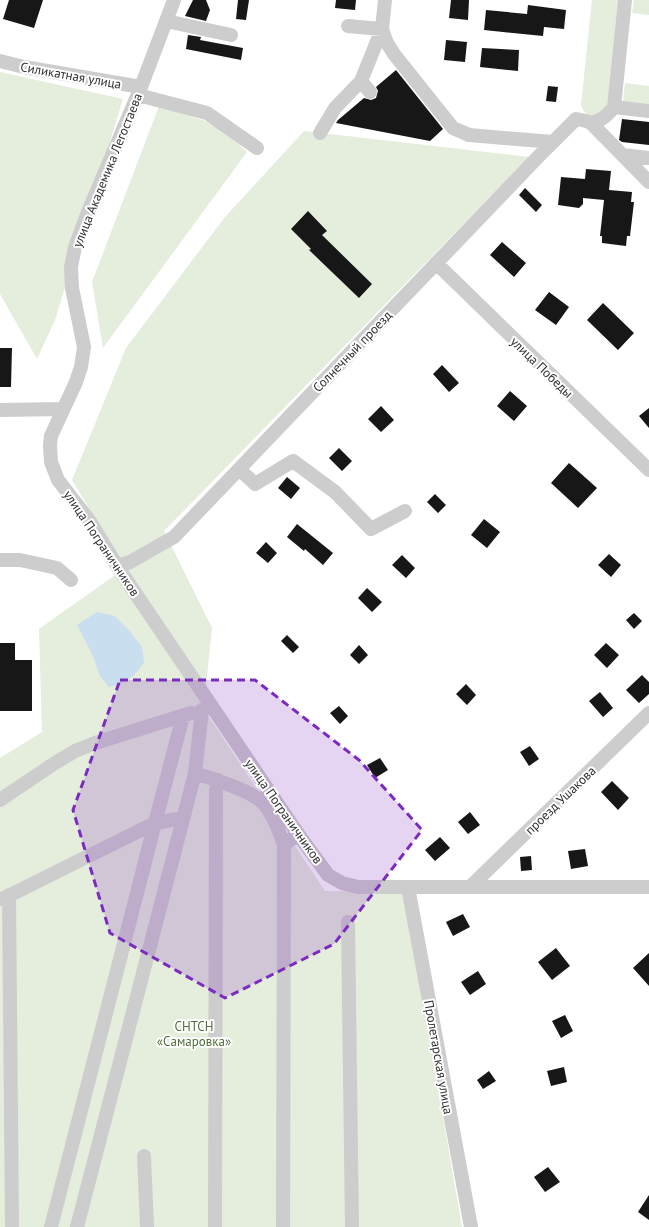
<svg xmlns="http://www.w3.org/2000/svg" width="649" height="1227" font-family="'PT Sans',sans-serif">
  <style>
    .green { fill: #e5eddd }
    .water { fill: #c9deee }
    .building { fill: #171717 }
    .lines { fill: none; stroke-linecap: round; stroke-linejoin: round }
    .minor { stroke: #cdcdcd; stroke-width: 14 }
    .marked { fill: #7b2cbf; fill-opacity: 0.2; stroke: #7b2cbf; stroke-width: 3; stroke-dasharray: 8 5; stroke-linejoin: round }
    .labels { text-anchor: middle; stroke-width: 4; stroke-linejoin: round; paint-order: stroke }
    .street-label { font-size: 13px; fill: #303030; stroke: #fff }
    .park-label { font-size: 13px; fill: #516e3b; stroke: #fff }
  </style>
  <rect width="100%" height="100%" fill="#fff"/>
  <path class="green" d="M592,0h26l-11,108 -5,7c-11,1 -17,2 -21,-10z
    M634,0h15v15l-17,-2z
    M0,72l123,27 -68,221 -18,39 -37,-65z
    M625,83l24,3v18l-26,-3z
    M159,106l44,14 22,12 22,20 -144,196 -11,-66z
    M304,131l225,26 -365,374 48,97 -8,77 5,12 116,174 79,1 58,335h-462v-469l42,-26 -3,-103 86,-61 -53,-88 54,-132 99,-131z"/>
  <path class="water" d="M97,612l18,4 14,14 13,17 2,16c-9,13 -19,21 -35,24l-9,-11 -7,-20 -16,-31z"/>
  <path class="building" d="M9,0h34l-9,28 -31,-9z
    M193,0h13l4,10 -4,11 -21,-5z
    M238,0h11l-3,20 -10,-1z
    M336,0h20l-1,10 -20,-2z
    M451,0h18l-1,20 -19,-2z
    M528,5l38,5 -2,19 -20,-2 -1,9 -59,-6 2,-20 41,4z
    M188,35l13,2 -1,3 43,8 -2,12 -55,-11z
    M446,40l21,2 -2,20 -21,-2z
    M482,48l37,2 -1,21 -38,-4z
    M396,70l47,59 -13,12 -94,-18 2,-3 26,-22 7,2 5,-2 2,-7 -2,-4z
    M548,86l10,1 -2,15 -10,-1z
    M622,119l27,3v23l-27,-3 -3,-2z
    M586,169l25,2 -2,19 23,2 -1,10h3l-4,34h-3l-1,10 -24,-3v-7h-2l4,-36 -21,-2v6l-4,4 -21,-3 3,-28 24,2z
    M525,188l17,17 -6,7 -17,-17z
    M308,211l19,20 -5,4 50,49 -13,14 -50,-48 2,-1 -20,-20z
    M502,242l24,21 -12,14 -24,-22z
    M549,292l20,15 -13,18 -21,-15z
    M603,303l31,30 -16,17 -31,-30z
    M0,348h12l-1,39h-11z
    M442,365l17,18 -10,9 -16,-18z
    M510,391l17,15 -13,15 -17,-15z
    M381,406l13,14 -13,12 -13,-13z
    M649,408v20l-10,-12z
    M339,448l13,13 -10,10 -13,-13z
    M569,463l28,25 -19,20 -27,-25z
    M287,477l13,11 -9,11 -13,-11z
    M435,494l11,11 -8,8 -11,-11z
    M484,519l16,13 -13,16 -16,-13z
    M297,524l36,29 -10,12 -18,-16 -1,2 -17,-14z
    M266,542l11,11 -9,10 -12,-10z
    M609,554l12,11 -10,12 -13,-12z
    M402,555l13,13 -9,10 -14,-13z
    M367,588l15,14 -10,10 -14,-14z
    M634,613l8,8 -8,8 -8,-9z
    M287,635l12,12 -6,6 -12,-12z
    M0,643h15v17h17v51h-32z
    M606,643l13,12 -12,13 -13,-13z
    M359,645l9,10 -9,9 -9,-9z
    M642,675l7,7v12l-10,9 -13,-13z
    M466,684l10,11 -9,10 -11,-11z
    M600,692l13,16 -10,9 -14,-16z
    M339,706l9,10 -8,8 -10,-11z
    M530,746l9,13 -10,7 -9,-14z
    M380,758l8,12 -13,8 -8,-13z
    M612,781l17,17 -11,12 -17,-18z
    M470,812l10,13 -12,9 -10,-12z
    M440,837l10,11 -15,13 -10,-11z
    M585,849l3,17 -17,3 -3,-18z
    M531,856l1,14 -11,1 -1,-14z
    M463,914l7,13 -17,9 -7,-14z
    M556,948l14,18 -18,14 -14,-18z
    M649,953v33l-16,-18z
    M478,971l8,13 -16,11 -9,-13z
    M565,1015l8,16 -12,7 -9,-17z
    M564,1067l3,15 -16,4 -4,-15z
    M489,1071l7,10 -13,8 -6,-9z
    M548,1167l12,15 -15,10 -11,-15z
    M649,1195v25l-11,-8z"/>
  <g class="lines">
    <path class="minor" d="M174,0l-33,87 -53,125 -13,35 -4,20 1,21 12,59 -3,20 -5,15 -25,54 -1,10 1,16 7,18 31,40 28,46 181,268 30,41 14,8 16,4h291
      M385,0l-3,29 5,14 7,11 59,74 16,7 84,7
      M166,21l65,14
      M0,61l24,6 117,20
      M361,81l9,11
      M138,95l69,18 50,35
      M614,107l35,4
      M591,123c11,-3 16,-7 23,-16l11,-107
      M320,133l15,-25 26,-27 21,-52 -34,-3
      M623,155l26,3
      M436,263l213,207
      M0,410l63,-1
      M239,469l16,15 38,-23 42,31 36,37 34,-18
      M0,560h20l37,8 14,12
      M117,566l13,-4 44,-25 363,-379 39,-39 10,2 5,2 58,59
      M195,773c15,5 58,18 68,30 10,11 16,28 21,42
      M0,800l55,-37 20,-12 20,-8 96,-30
      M408,887l63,340
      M470,887l179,-174
      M9,895l3,332
      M2,899l153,-76 28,-5
      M348,922l4,305
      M144,1156l3,71
      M51,1227l104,-404 28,-107
      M77,1227l118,-454 7,-63
      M215,1227l1,-437 2,-10
      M283,1227l1,-382 14,-11"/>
  </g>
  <path class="marked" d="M120,680h135l104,80 63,70 -88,114 -109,54 -115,-65 -37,-123z"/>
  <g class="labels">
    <g class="street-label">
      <text transform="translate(71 75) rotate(10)" y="5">Силикатная улица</text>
      <text transform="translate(107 170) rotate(-68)" y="5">улица Академика Легостаева</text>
      <text transform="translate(352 351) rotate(-46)" y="5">Солнечный проезд</text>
      <text transform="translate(542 367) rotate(44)" y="5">улица Победы</text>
      <text transform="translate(102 543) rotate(56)" y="5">улица Пограничников</text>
      <text transform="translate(560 800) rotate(-44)" y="5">проезд Ушакова</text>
      <text transform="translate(284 811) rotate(55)" y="5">улица Пограничников</text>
      <text transform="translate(439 1057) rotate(80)" y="5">Пролетарская улица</text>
    </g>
    <g class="park-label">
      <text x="194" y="1031">СНТСН<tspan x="194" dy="15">«Самаровка»</tspan></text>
    </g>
  </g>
</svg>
